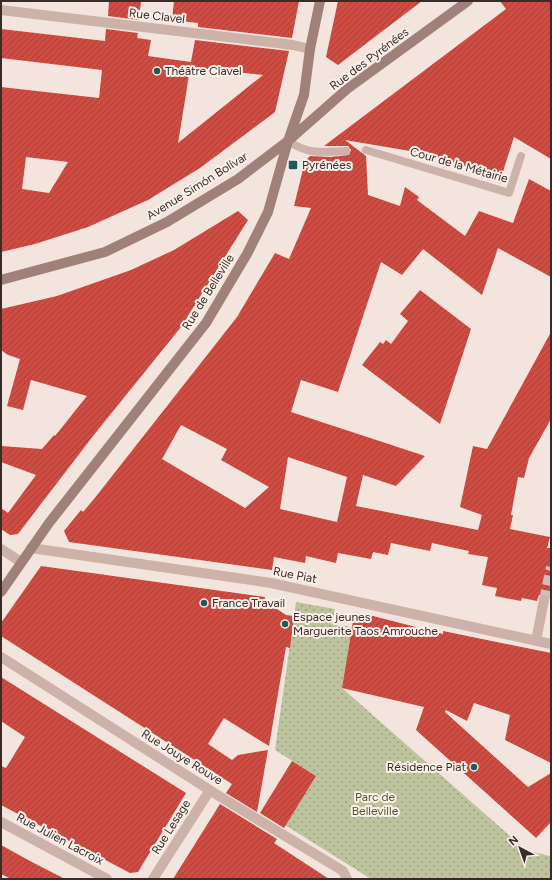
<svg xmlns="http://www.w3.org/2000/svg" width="552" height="880" font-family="Figtree,sans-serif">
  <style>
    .grass { fill: url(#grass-dots) }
    .building { fill: url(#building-hatch); fill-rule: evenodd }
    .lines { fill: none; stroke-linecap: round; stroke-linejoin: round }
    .street-tunnel { stroke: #cec0b9; stroke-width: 10; stroke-dasharray: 10 5; stroke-linecap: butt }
    .lane { stroke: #ccb2a8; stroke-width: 8 }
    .street { stroke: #ccb2a8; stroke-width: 10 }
    .secondary { stroke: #a08179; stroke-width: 10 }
    .poi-dot { fill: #1c5c56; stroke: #fbf0ea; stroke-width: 1.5 }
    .labels { text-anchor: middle; stroke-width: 4; stroke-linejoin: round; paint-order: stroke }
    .street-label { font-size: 12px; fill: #392b28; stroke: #fbf0ea }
    .poi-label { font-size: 12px; fill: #392b28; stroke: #fbf0ea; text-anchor: start }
    .park-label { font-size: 12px; fill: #4f582b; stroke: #fbf0ea }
  </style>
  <defs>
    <pattern id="grass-dots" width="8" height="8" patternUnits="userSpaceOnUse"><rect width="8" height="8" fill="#bdc39c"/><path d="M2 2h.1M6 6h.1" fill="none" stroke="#9b9f7f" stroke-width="1.8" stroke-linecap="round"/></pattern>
    <pattern id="building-hatch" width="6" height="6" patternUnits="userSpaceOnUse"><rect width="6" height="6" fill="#cb4d43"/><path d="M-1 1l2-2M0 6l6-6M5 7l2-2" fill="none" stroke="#a64038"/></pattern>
  </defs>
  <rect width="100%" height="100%" fill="#f3e5dd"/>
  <path class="grass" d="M296,602l39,7 -3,15 20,3 -10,61 184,162 23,6 2,-1v24h-180l-86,-54 31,-49 -41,-26z"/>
  <path class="building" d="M109,1h32l-2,19 -31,-4z
    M174,1h125l-7,37 -94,-11v-4l-26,-3z
    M338,1h84l-84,64 -12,-8z
    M500,1h51v158l-37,-22 -13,41 -73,-24 -83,-14 21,16 2,39 32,11 5,-19 14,10 -2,3 48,36 14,-25 34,12 16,-44 22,12v86l-53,-29 -16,47 -59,-46 -21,26 -21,-13 -43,130 -37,-12 -10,32 134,44 -29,30 -33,-11 -7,31 122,24 4,-15 -22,-8 13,-61 14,3 64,-117v87l-22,39 -5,20 -6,-1 -7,38h2l-3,14 40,8 -3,11h4v56l-1,-6 -5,-4 -6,1 -2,6 -15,-3 -1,3 -26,-5 2,-8 -15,-3 6,-28 -20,-3 1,-3 -37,-8 -2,8 -39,-8 -3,12 -15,-3 -2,7 -33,-6 -2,10 -30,-7 -1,7 -31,-6 -2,13 -203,-28 -5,-11 17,-21 2,2 11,-13 143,-182 38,-64 14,6 22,-51 -17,-2 10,-41 4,-7 2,-2 20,1 19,-2 2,-5 -3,-4h-24l182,-137zM181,425l46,24 -6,11 48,27 -24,21 -83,-49zM288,457l59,20 -10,45 -57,-13z
    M1,29l104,12 1,-12 32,4 -1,5 14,2 -3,16 43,6 -1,5 5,-27 94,11 -14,61 -75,56 -52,32 -60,27 -53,17 -34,8v-165l98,11 3,-28 -101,-12zM190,67l73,8 -85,68 8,-49zM26,157l42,5 -19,31 -27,-4z
    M238,211l10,9 -67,107 -88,109 -75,98 -8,1 -9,-6v-21l7,5 28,-38 -35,-13v-16l41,3 12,-14 1,1 32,-40 -56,-16 -8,30 -16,-4 13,-47 -12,-4 -7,-5v-41l56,-13 74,-26 43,-20z
    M420,290l51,39 -31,95 -78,-59 18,-23 3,2 3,-4 5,4 17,-23 -8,-7z
    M41,566l224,31 -2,10 14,2 9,6 8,1 -4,32 -4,-1 -17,99 -45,-28 -16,26 24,16 6,-5 30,-5 -11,62 -31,-19 6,-9 -231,-148v-13z
    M354,615l19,1 70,18v-3l108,22v110l-46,-23 5,-25 -36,-12 -7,18 -21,-11 -1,2 83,75 23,-14v49l-15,16 -120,-108 8,-23 -82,-19z
    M1,677l185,116 -48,79 -8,1 -129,-68v-39l5,2 19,-31 -24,-16z
    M292,761l24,15 -32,52 -24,-15z
    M220,804l57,35 -3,4 55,36h-156z
    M1,845l29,16 35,18h-54l-10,-5z"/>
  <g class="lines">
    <path class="street-tunnel" d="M544,600l7,-33"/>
    <path class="lane" d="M288,141c21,14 34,11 58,10
      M366,150l143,43 12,-37"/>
    <path class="street" d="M1,10l292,35 17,4
      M31,548l240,35 280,61
      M1,549l20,13
      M536,641l8,-41
      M1,657l218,139 124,75 4,8
      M1,822l106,57
      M153,879l57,-89"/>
    <path class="secondary" d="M1,280l104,-28 62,-30 71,-43 50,-38 59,-52 121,-88
      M1,592l48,-69 157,-200 41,-69 21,-42 20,-71 16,-46 6,-46 10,-48"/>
  </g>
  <g class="poi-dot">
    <circle cx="157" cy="71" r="4"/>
    <rect x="288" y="160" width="10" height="10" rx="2"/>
    <circle cx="204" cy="603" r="4"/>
    <circle cx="285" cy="624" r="4"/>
    <circle cx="474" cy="767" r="4"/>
  </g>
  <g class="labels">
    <g class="street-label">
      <text transform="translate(157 16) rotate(7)" y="4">Rue Clavel</text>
      <text transform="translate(369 59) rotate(-37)" y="4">Rue des Pyrénées</text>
      <text transform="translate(459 165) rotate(16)" y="4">Cour de la Métairie</text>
      <text transform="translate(197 186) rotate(-32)" y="4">Avenue Simón Bolívar</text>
      <text transform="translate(208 292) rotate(-58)" y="4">Rue de Belleville</text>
      <text transform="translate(295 575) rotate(11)" y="4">Rue Piat</text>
      <text transform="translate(182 757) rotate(32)" y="4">Rue Jouye Rouve</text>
      <text transform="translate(171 827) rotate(-58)" y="4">Rue Lesage</text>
      <text transform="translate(60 839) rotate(28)" y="4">Rue Julien Lacroix</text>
    </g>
    <g class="poi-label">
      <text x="165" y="75">Théâtre Clavel</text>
      <text x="302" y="169">Pyrénées</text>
      <text x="212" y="607">France Travail</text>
      <text x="293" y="621">Espace jeunes<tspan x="293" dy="14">Marguerite Taos Amrouche</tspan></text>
      <text x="466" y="771" text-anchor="end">Résidence Piat</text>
    </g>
    <g class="park-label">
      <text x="375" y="801">Parc de<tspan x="375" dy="14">Belleville</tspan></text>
    </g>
  </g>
  <rect width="552" height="880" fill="none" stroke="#392b28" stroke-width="4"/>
  <g transform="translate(520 848) rotate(319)" stroke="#fbf0ea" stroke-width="3" paint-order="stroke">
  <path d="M0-3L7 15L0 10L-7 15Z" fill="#392b28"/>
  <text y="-6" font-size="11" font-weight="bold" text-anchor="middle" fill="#392b28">N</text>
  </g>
</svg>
